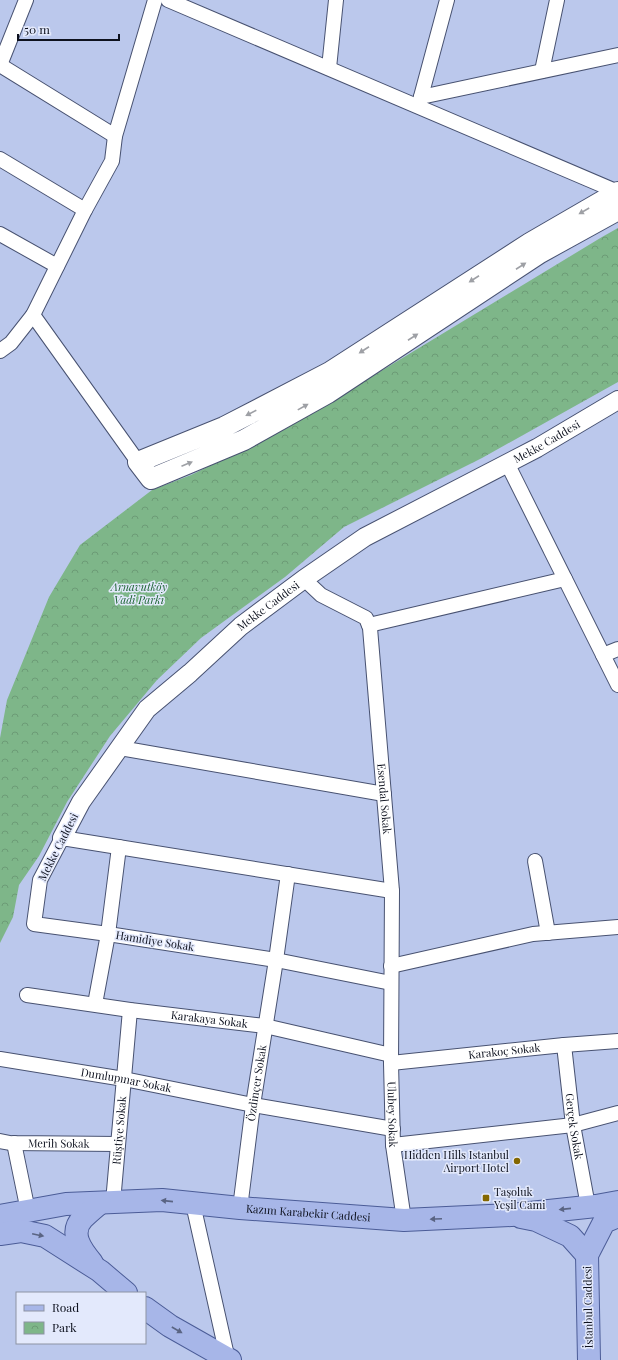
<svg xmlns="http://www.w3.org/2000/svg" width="618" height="1360" font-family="'Playfair Display',serif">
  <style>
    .park { fill: url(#park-crowns) }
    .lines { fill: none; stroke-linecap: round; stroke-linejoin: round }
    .minor-casing { stroke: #485271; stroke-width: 16 }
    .tertiary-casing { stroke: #485271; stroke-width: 20 }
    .secondary-casing { stroke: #485271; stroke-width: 22 }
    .primary-casing { stroke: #4b5c97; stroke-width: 24 }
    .minor { stroke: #fff; stroke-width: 14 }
    .tertiary { stroke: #fff; stroke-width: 18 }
    .secondary { stroke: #fff; stroke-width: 20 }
    .primary { stroke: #a7b6e8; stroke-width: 22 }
    .oneway { fill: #9ea0a5 }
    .oneway2 { fill: #5a6483 }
    .poi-dot { fill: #846700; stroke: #e3e9fc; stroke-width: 1.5 }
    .labels { text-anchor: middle; stroke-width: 3; stroke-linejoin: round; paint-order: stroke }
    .street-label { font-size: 11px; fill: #0d111e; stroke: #e3e9fc }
    .park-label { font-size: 11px; font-style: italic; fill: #1d6433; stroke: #e3e9fc }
    .poi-label { font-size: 11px; fill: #0d111e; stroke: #e3e9fc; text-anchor: end }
  </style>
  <defs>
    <pattern id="park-crowns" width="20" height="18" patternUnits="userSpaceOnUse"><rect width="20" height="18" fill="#7eb689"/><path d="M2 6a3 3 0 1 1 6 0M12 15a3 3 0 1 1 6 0" fill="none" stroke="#6c9b76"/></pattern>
  </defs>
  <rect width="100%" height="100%" fill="#bbc8ec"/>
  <path class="park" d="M618,228v154l-136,76 -138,69 -59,50 -84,61 -44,42 -47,56 -43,66 -28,54 -20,29 -6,32 -13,26v-205l7,-38 42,-103 31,-52 72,-55 39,-15 96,-47 315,-191z"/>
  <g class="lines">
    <g class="minor-casing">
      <g id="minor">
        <path d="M168,0l450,192"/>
        <path d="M0,65l115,71"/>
        <path d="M0,65l26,-65"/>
        <path d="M329,68l7,-68"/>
        <path d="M542,71l15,-71"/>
        <path d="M421,97l197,-42"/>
        <path d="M419,104l28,-104"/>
        <path d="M0,159l85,51"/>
        <path d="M0,234l57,32"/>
        <path d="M33,315l105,147"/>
        <path d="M0,351l11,-8 22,-28 52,-105 27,-49 3,-25 40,-136"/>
        <path d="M507,463l111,222"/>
        <path id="s1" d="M304,579l17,16 45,23 4,10 22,263 -1,172 2,82 11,75"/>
        <path d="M369,625l196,-46"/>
        <path d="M603,655l15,-6"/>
        <path d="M120,748l264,46"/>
        <path d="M535,861l13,72"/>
        <path d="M391,966l142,-32 85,-7"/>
        <path d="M391,983l-115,-23 -168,-26 -74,-10 6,-44 22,-42 330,53"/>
        <path id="s2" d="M27,995l103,15 135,16 126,29"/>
        <path d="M95,1004l13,-70 11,-87"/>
        <path id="s3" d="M564,1045l9,80 15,81"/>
        <path id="s4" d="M0,1059l124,20 129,26 140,24"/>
        <path id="s5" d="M391,1063l173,-18 54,-4"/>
        <path id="s6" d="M0,1141l10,2 108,1"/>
        <path d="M14,1143l14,68"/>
        <path d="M393,1145l180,-20 45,-12"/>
        <path id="s7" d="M113,1202l17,-192"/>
        <path d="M193,1204l35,156"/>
        <path id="s8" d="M240,1208l13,-103 23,-145 12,-86"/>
      </g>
    </g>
    <g class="tertiary-casing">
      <g id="tertiary">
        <path id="s9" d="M62,838l19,-36 66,-93 43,-36 51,-47 63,-47 61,-42 172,-89 81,-48"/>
      </g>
    </g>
    <g class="secondary-casing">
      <path id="secondary" d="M618,192l-88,51 -200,129 -106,55 -86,35 13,17 93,-39 84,-47 212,-140 78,-43"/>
    </g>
    <g class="primary-casing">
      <g id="primary">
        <path id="s10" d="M0,1216l66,-12 96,-4 78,8 164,12 107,-5 85,-9 22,-4"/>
        <path d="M521,1217l15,3 34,16 17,19"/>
        <path d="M0,1234l21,-3 24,5 55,35 26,22"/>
        <path d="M92,1263c-10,-12 -24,-30 -9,-45 5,-5 11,-10 17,-15"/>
        <path d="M145,1308l25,18 60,34"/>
        <path d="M589,1360l-2,-105 17,-33 14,-6"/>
      </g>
    </g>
    <use href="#minor" class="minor"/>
    <use href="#tertiary" class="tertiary"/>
    <use href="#secondary" class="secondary"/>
    <use href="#primary" class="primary"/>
  </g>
  <defs><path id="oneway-solid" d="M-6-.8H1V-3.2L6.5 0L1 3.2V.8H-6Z"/></defs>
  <g class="oneway">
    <use href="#oneway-solid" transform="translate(584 211) rotate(150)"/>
    <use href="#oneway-solid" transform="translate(521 266) rotate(-33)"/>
    <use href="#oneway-solid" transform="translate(474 279) rotate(147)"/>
    <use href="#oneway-solid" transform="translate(413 337) rotate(-33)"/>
    <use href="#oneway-solid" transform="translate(364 350) rotate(147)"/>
    <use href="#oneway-solid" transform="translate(303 407) rotate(-29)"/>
    <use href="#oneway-solid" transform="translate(251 413) rotate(153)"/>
    <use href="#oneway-solid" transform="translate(187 464) rotate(-23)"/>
  </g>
  <g class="oneway2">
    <use href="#oneway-solid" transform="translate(167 1201) rotate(-174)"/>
    <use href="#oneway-solid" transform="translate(565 1209) rotate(174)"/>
    <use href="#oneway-solid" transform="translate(436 1219) rotate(177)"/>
    <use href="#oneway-solid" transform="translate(38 1235) rotate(12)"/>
    <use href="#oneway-solid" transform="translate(177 1330) rotate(30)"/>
  </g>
  <g class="poi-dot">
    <circle cx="517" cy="1161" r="4"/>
    <rect x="482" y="1194" width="8" height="8" rx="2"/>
  </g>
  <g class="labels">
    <g class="street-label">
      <text dy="4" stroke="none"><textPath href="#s9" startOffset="638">Mekke Caddesi</textPath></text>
      <text dy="4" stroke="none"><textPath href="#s9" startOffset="314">Mekke Caddesi</textPath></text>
      <text dy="4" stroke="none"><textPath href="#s1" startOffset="256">Esendal Sokak</textPath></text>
      <text transform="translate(58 847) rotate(-63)" y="4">Mekke Caddesi</text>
      <text transform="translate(155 941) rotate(9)" y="4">Hamidiye Sokak</text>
      <text dy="4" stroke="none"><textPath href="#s2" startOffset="184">Karakaya Sokak</textPath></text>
      <text dy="4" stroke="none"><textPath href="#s5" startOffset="114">Karakoç Sokak</textPath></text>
      <text dy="4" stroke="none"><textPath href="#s4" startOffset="128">Dumlupınar Sokak</textPath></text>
      <text dy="4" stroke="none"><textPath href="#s8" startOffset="126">Özdinçer Sokak</textPath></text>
      <text dy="4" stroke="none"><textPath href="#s1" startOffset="572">Ulubey Sokak</textPath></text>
      <text dy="4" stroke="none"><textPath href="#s3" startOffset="82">Gerçek Sokak</textPath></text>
      <text dy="4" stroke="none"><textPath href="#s7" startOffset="72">Rüştiye Sokak</textPath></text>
      <text dy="4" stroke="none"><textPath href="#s6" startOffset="59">Merih Sokak</textPath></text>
      <text dy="4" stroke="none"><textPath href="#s10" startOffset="310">Kazım Karabekir Caddesi</textPath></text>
      <text transform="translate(588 1307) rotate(-91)" y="4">İstanbul Caddesi</text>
    </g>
    <g class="park-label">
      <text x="139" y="591">Arnavutköy<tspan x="139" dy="13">Vadi Parkı</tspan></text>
    </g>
    <g class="poi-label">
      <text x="509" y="1159">Hidden Hills Istanbul<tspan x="509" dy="13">Airport Hotel</tspan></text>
      <text x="494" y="1196" text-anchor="start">Taşoluk<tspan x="494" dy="13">Yeşil Cami</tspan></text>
    </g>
  </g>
  <rect x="16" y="1292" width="130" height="52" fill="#e3e9fc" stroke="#8d93a3"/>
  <rect x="24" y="1305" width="20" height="6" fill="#a7b6e8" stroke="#8d93a3"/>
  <text x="52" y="1312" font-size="12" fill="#0d111e">Road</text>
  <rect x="24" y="1322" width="20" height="12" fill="url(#park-crowns)" stroke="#8d93a3"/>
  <text x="52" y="1332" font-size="12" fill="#0d111e">Park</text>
  <path d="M18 34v6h101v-6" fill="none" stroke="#0d111e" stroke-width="2"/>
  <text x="24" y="34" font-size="12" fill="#0d111e" stroke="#e3e9fc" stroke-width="3" paint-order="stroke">50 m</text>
</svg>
